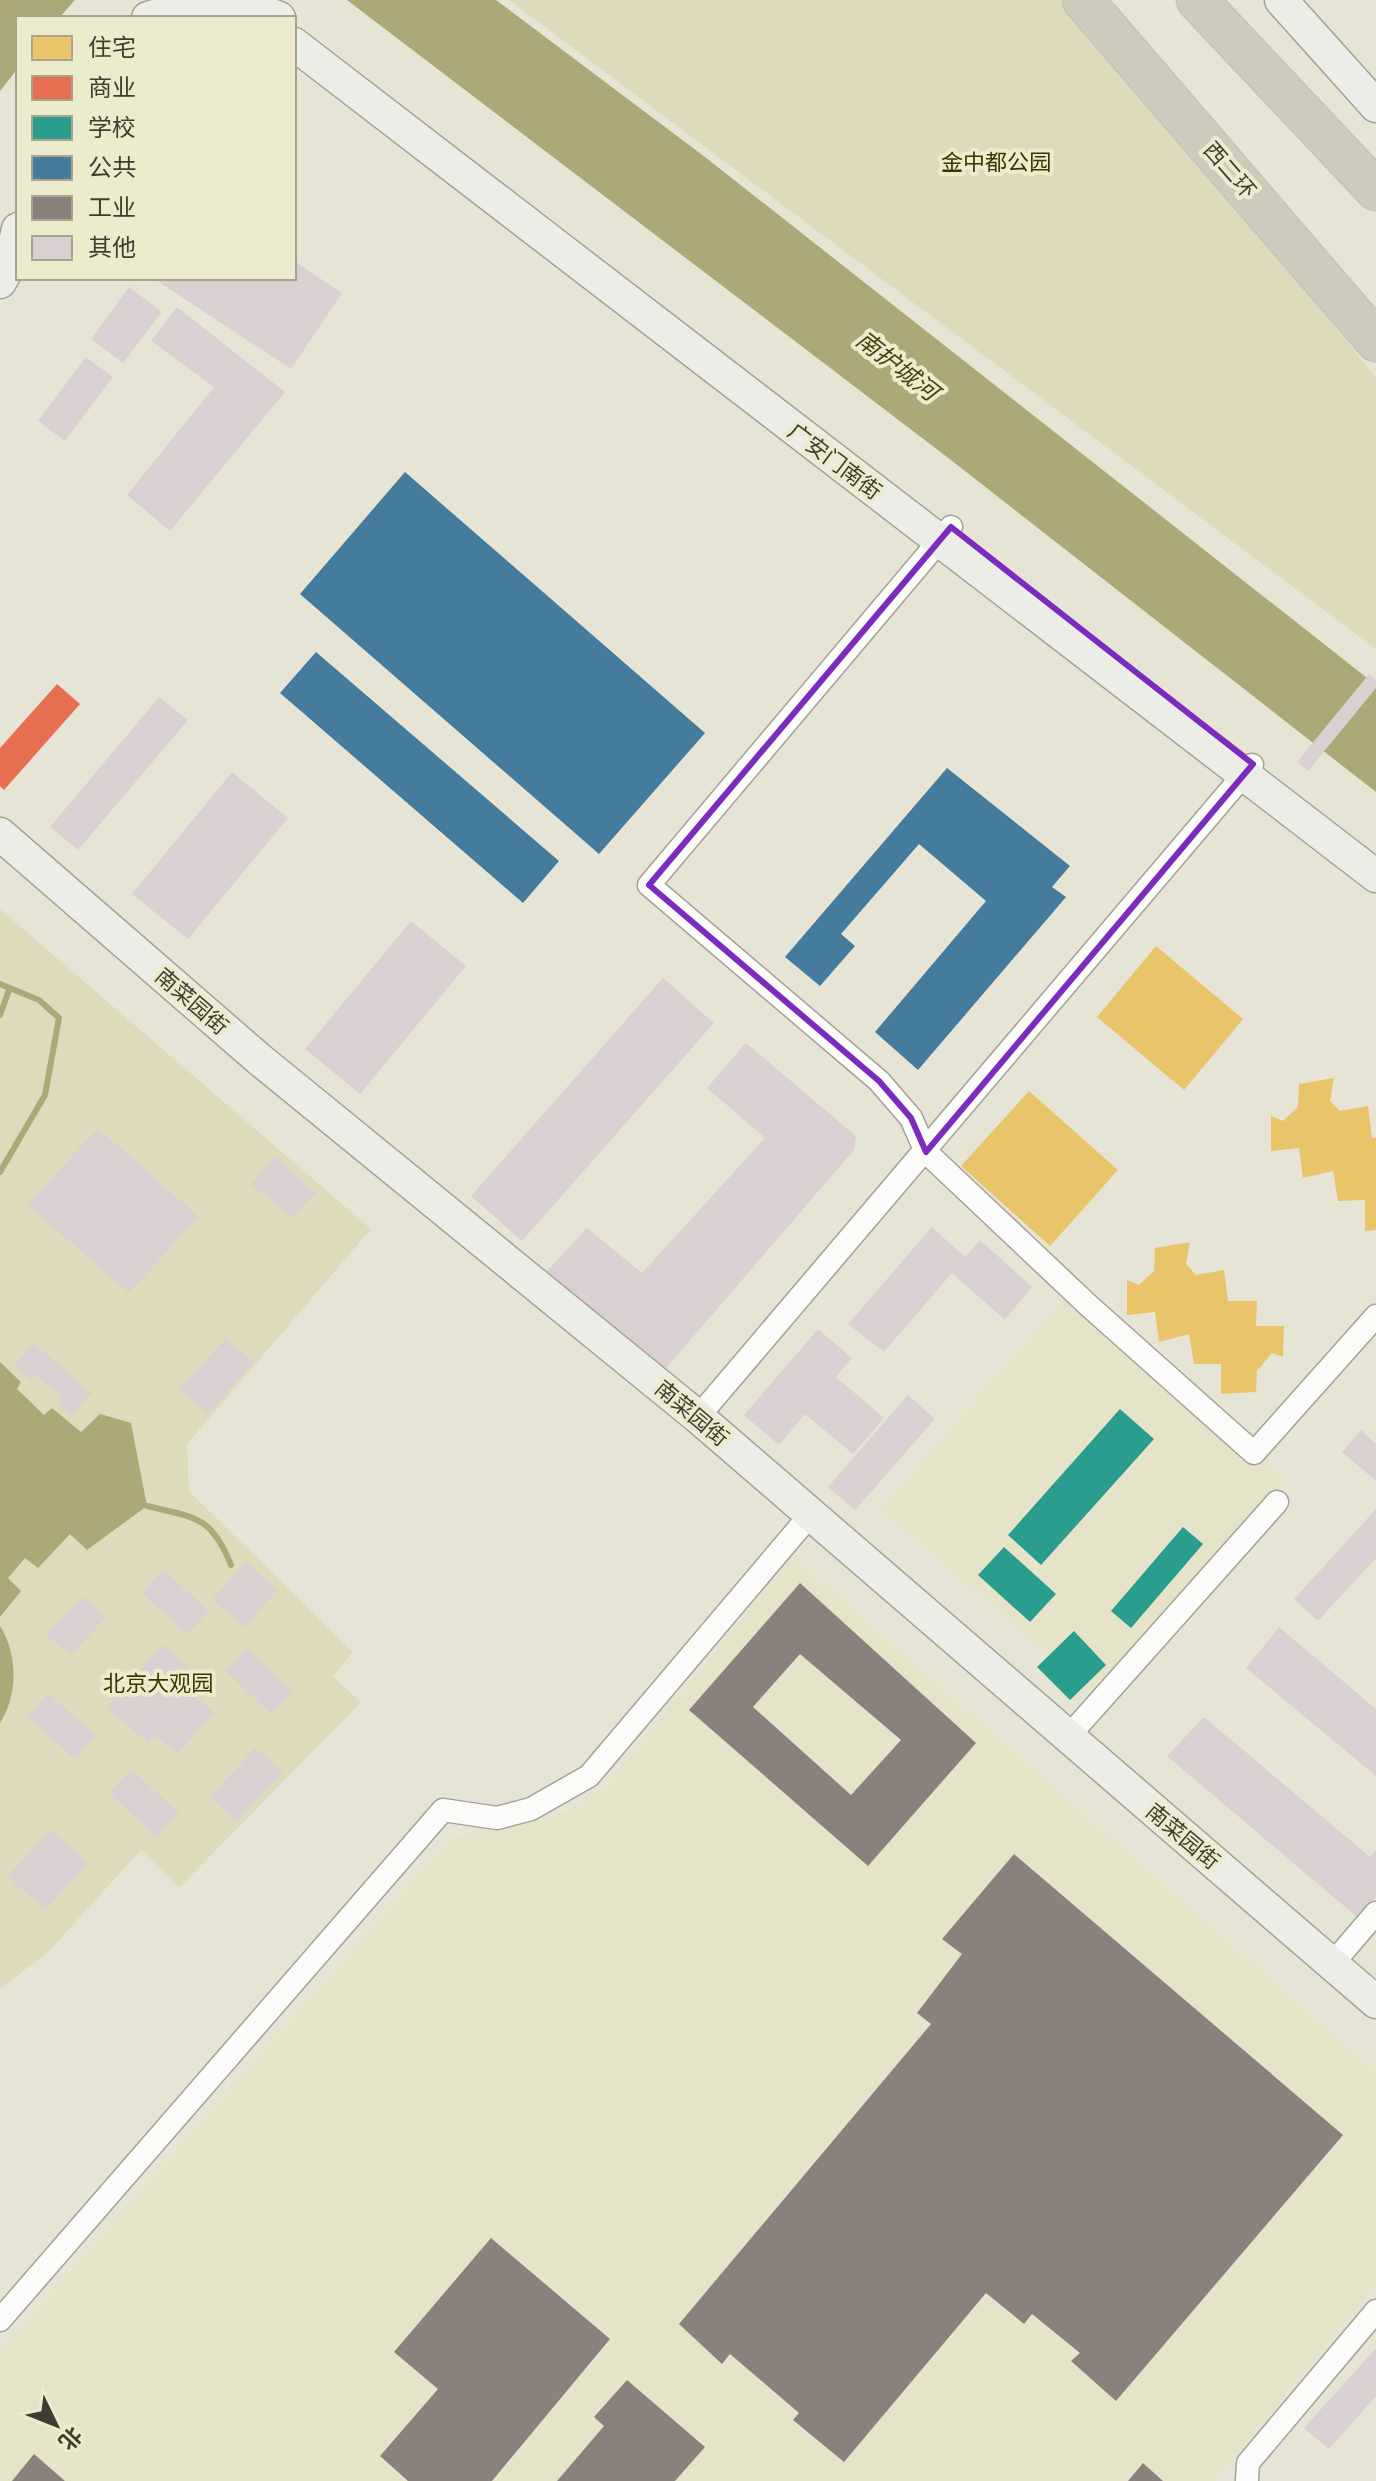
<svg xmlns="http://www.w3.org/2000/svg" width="1376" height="2481" font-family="Ubuntu,'Noto Sans SC',sans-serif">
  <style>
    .built { fill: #e5e4c8 }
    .green { fill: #dddbbc }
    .water { fill: #ada877 }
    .homes { fill: #e9c46a }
    .shops { fill: #e76f51 }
    .schools { fill: #2a9d8f }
    .public { fill: #457b9d }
    .industry { fill: #8a817c; fill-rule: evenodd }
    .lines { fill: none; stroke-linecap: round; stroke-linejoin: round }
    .stream { stroke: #ada877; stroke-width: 6 }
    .building { fill: #dad0d1 }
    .street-casing { stroke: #a3a296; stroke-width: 25 }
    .secondary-casing { stroke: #a3a296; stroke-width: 35 }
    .highway-casing { stroke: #c5c4bc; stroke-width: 43 }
    .street { stroke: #fbfbf9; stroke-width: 22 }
    .secondary { stroke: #edede7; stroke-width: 32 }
    .highway { stroke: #cccbbc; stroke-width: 40 }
    .marked { fill: none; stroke: #7b2cbf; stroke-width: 6; stroke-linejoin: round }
    .labels { text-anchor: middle; stroke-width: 8; stroke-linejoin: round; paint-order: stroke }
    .park-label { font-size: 22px; fill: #3b3600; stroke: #edebce }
    .street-label { font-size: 22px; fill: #3e3d32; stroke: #edebce }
    .water-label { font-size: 24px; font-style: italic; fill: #484310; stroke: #edebce }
  </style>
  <rect width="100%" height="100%" fill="#e6e5d5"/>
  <path class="built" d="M1071,1290l216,189 -191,219 -216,-189z
    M794,1556l582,516v213l-162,196h-1214v-131l451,-512 76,-15 43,-13 36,-24z"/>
  <path class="green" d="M509,0h566l301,378v271z
    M0,909l371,320 -184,215 2,47 164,161 -20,25 28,25 -182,186 -38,-38 -92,101 -49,38z"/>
  <path class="water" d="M0,0h75l-16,18h-41v50l-18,23z
    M347,0h149l209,157 671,528v107l-429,-335z
    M0,1362l21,20 -4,7 27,26 8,-7 29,24 19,-18 31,9 16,83 -60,44 -17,-16 -32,34 -13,-10 -17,20 13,13 -21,26z
    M0,1626c18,28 18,69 0,97z"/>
  <path class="homes" d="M1156,946l87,73 -59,71 -87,-73z
    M1334,1078l-4,23 10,10 28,-5 4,32h4v92l-11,1v-31l-27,1 -5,-30 -30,7 -4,-30 -28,3v-35l12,5 15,-14 1,-23z
    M1029,1091l89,79 -68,76 -89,-80z
    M1190,1242l-4,22 10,11 28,-5 4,31h29l-1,25h28l-1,31 -11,-4 -15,18 -1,21 -35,2v-30h-27l-5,-30 -30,8 -4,-30 -28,3v-35l12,5 15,-14 1,-23z"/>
  <path class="shops" d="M57,684l23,20 -76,86 -4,-4v-38z"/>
  <path class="schools" d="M1120,1409l34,30 -113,126 -33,-30z
    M1183,1527l20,17 -72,84 -20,-17z
    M1004,1547l52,47 -26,28 -52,-47z
    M1074,1631l32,34 -36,35 -33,-33z"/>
  <path class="public" d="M405,472l300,261 -106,121 -299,-260z
    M316,652l243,209 -36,42 -243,-210z
    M947,768l123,98 -18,21 14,10 -148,173 -43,-38 111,-131 -67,-57 -78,90 14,12 -35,40 -35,-29z"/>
  <path class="industry" d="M800,1583l176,160 -108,123 -179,-156zM800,1654l101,86 -50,55 -98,-88z
    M1014,1854l329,281 -227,266 -45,-40 9,-8 -48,-39 -8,10 -38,-31 -142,169 -51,-42 6,-7 -69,-59 -8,10 -43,-40 252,-300 -14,-11 45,-59 -20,-15z
    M491,2238l119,101 -118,142h-84l-28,-25 58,-67 -44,-37z
    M627,2380l78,67 -30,34h-118l47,-55 -10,-9z
    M34,2454l31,27h-53z
    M1143,2463l20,18h-35z"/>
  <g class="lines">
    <path class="stream" d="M0,984l39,16 20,18 -14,77 -45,77
      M0,1015l9,-25
      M147,1506c48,12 64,9 84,59"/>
  </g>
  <path class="building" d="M294,261l48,32 -51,76 -138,-91h141z
    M129,287l33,25 -39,51 -32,-24z
    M177,307l108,85 -115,139 -43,-36 87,-108 -63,-46z
    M86,357l27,20 -48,64 -27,-20z
    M1369,674l7,6v8l-68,83 -11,-9z
    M159,697l29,23 -110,130 -28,-23z
    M232,772l56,46 -100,121 -56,-45z
    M411,921l55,45 -106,128 -55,-45z
    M663,978l51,45 -192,218 -51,-45z
    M746,1043l110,93 -2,14 -193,224 -115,-102 41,-44 55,45 123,-135 -58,-50z
    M98,1128l101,89 -70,76 -102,-88z
    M274,1157l42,36 -24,25 -41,-34z
    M932,1227l33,30 15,-17 52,47 -27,33 -53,-47 -68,79 -36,-28z
    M818,1329l34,29 -16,19 48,41 -31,36 -48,-40 -26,31 -35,-30z
    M226,1338l28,24 -46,52 -29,-25z
    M34,1343l58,50 -21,23 -15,-13 6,-6 -27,-22 -5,5 -16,-15z
    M908,1395l27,24 -80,91 -27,-23z
    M1361,1430l15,14v37l-34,-29z
    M1376,1509v49l-58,63 -24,-22z
    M246,1562l31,28 -32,37 -33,-27z
    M163,1569l46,42 -23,24 -44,-42z
    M83,1597l23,20 -35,38 -25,-20z
    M1279,1627l97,82v67l-130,-108z
    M163,1645l41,36 -11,13 22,20 -38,40 -22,-19 -7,8 -41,-36z
    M246,1648l47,43 -22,23 -46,-44z
    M48,1693l48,43 -21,23 -48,-42z
    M1204,1717l166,140 6,-7v47l-18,21 -191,-162z
    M255,1748l28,24 -46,50 -27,-25z
    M131,1769l48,44 -22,25 -48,-45z
    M51,1830l38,33 -44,47 -38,-34z
    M1376,2348v48l-47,53 -25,-21z"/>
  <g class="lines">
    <g class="street-casing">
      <path id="street" d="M951,527l-302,358 230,196 32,37 15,34 162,153 166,148 122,-137
        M698,1417l554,-652
        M1067,1738l210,-236
        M1333,1963l43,-50
        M0,2320l443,-510 54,8 34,-9 58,-33 222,-262
        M1247,2481l1,-18 128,-152"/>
    </g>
    <g class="secondary-casing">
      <path id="secondary" d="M1281,0l95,106
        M148,18c44,-14 88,-18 131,0
        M294,44l1082,832
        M0,282l10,-18 8,-35
        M0,834l259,225 439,358 678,585"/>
    </g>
    <g class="highway-casing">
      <path id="highway" d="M1083,0l293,341
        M1197,0l179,190"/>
    </g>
    <use href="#street" class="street"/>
    <use href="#secondary" class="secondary"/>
    <use href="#highway" class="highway"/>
  </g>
  <path class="marked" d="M951,527l302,237 -327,388 -15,-34 -32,-37 -230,-196z"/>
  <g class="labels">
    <g class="park-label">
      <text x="996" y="170">金中都公园</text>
      <text x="158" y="1691">北京大观园</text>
    </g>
    <g class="street-label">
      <text transform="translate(1230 170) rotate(49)" y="8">西二环</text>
      <text transform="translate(835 461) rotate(37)" y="8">广安门南街</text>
      <text transform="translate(192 1001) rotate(41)" y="8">南菜园街</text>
      <text transform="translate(692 1413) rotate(40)" y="8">南菜园街</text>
      <text transform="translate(1183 1836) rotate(40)" y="8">南菜园街</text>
    </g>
    <g class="water-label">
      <text transform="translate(897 366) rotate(38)" y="8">南护城河</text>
    </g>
  </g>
  <rect x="16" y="16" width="280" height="264" fill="#edebce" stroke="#a7a590" stroke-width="2"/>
  <rect x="32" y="36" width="40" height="24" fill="#e9c46a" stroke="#a7a590" stroke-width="2"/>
  <text x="88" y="56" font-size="24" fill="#3e3d32">住宅</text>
  <rect x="32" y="76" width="40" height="24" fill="#e76f51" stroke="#a7a590" stroke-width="2"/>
  <text x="88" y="96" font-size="24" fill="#3e3d32">商业</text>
  <rect x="32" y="116" width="40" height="24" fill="#2a9d8f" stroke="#a7a590" stroke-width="2"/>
  <text x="88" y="136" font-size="24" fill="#3e3d32">学校</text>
  <rect x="32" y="156" width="40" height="24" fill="#457b9d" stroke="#a7a590" stroke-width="2"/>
  <text x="88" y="176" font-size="24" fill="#3e3d32">公共</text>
  <rect x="32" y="196" width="40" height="24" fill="#8a817c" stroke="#a7a590" stroke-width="2"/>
  <text x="88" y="216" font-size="24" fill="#3e3d32">工业</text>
  <rect x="32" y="236" width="40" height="24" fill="#dad0d1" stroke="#a7a590" stroke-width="2"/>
  <text x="88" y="256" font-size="24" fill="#3e3d32">其他</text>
  <g transform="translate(56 2425) rotate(133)" stroke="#edebce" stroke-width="6" paint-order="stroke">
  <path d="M0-6L14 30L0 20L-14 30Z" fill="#3e3d32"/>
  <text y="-12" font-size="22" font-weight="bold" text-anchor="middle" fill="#3e3d32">北</text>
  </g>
</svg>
